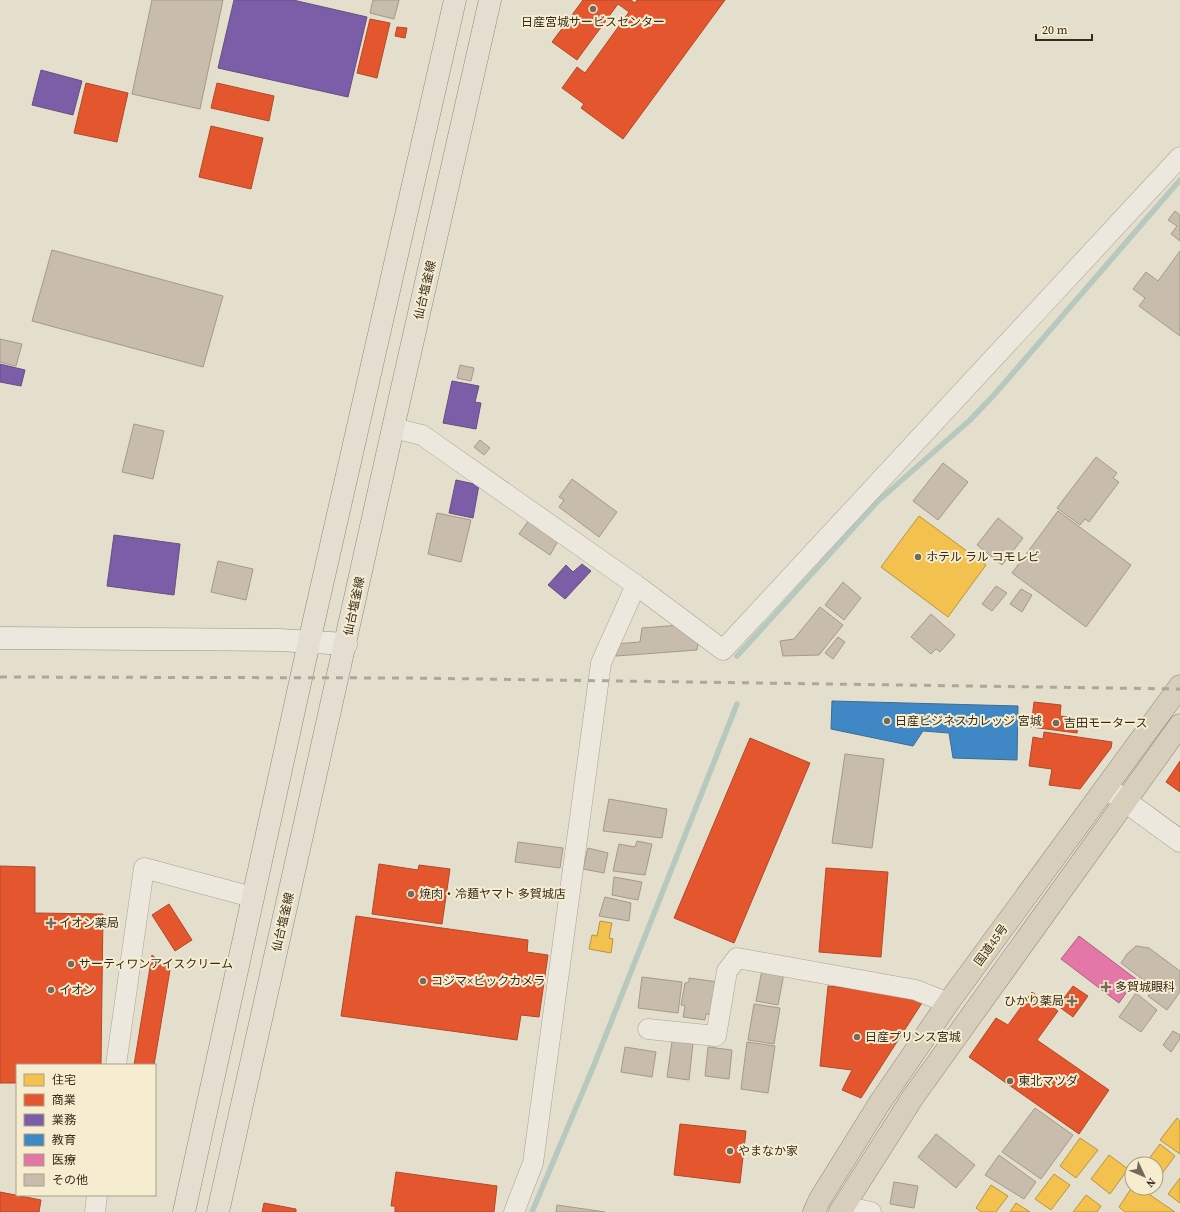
<svg xmlns="http://www.w3.org/2000/svg" width="1180" height="1212" font-family="'Source Serif 4','Noto Sans JP',serif">
  <style>
    .homes { fill: #f2c14e; stroke: #ba943f }
    .shops { fill: #e4572e; stroke: #b04a29 }
    .offices { fill: #7b5ea7; stroke: #674f7e }
    .schools { fill: #3f88c5; stroke: #3d6c93 }
    .health { fill: #e377a8; stroke: #af607e }
    .lines { fill: none; stroke-linecap: round; stroke-linejoin: round }
    .stream { stroke: #b7c9bf; stroke-width: 5.5 }
    .building { fill: #c8bcac; stroke: #a4998b }
    .street-casing { stroke: #a9a295; stroke-width: 21 }
    .secondary-casing { stroke: #989285; stroke-width: 23 }
    .primary-casing { stroke: #8e887c; stroke-width: 23 }
    .highway-casing { stroke: #8e887c; stroke-width: 23 }
    .street { stroke: #ece8dd; stroke-width: 20 }
    .secondary { stroke: #ece8dd; stroke-width: 22 }
    .primary { stroke: #e3decf; stroke-width: 22 }
    .highway { stroke: #d7cebc; stroke-width: 22 }
    .rail { stroke: #aba79d; stroke-width: 3; stroke-dasharray: 7 7; stroke-linecap: butt }
    .poi-dot { fill: #746a5a; stroke: #f6edd0; stroke-width: 1.5 }
    .labels { text-anchor: middle; stroke-width: 4; stroke-linejoin: round; paint-order: stroke }
    .poi-label { font-size: 12px; fill: #372b1d; stroke: #f6edd0; text-anchor: start }
    .street-label { font-size: 12px; fill: #372b1d; stroke: #f6edd0 }
  </style>
  <rect width="100%" height="100%" fill="#e4decc"/>
  <path class="homes" d="M919,516l67,49 -38,52 -67,-50z
    M600,921l12,2 -3,15 4,1 -2,14 -22,-4 3,-14 5,1z
    M1177,1118l3,3v33l-20,-14z
    M1080,1138l18,12 -22,28 -16,-12z
    M1160,1144l15,12 -17,23 -2,-2v-13h-11z
    M1109,1155l19,14 -18,25 -19,-15z
    M1054,1174l16,11 -19,25 -16,-11z
    M1180,1178v25l-12,-9z
    M991,1185l17,11 -12,16h-15l-5,-4z
    M1132,1187v1h8l35,24h-50l-6,-5z
    M1086,1195l15,11 -4,6h-24z
    M1016,1203l14,9h-20z"/>
  <path class="shops" d="M583,0h48l4,3 2,-3h88l-102,139 -42,-31 3,-4 -22,-16 15,-21 8,6 44,-61 -11,-8 -41,56 -25,-18z
    M370,19l20,4 -13,55 -20,-5z
    M397,27l10,1 -2,10 -10,-2z
    M86,83l42,10 -11,49 -43,-9z
    M217,83l57,13 -5,25 -58,-13z
    M211,126l52,12 -12,51 -52,-12z
    M1034,702l27,3 -1,11 19,2 -2,15 -46,-6z
    M1044,732l68,10 -1,6 -31,41 -31,-4 3,-16 -23,-3 4,-29 10,2z
    M750,738l60,25 -76,180 -60,-25z
    M1180,761v31l-14,-10z
    M379,864l39,6 1,-5 31,4 -8,55 -70,-10z
    M0,866l35,1v46l68,1 -2,151h-84v18h-17z
    M826,868l62,4 -7,85 -62,-5z
    M169,904l23,36 -17,11 -23,-36z
    M356,916l172,24 -1,12 21,3 -9,62 -18,-2 -4,25 -176,-24z
    M152,955l18,15 -16,95h-20z
    M828,986l99,9 -66,103 -19,-8 10,-20 -32,-4z
    M1073,986l15,10 -15,21 -15,-11z
    M1032,992l26,19 -21,29 72,50 -30,44 -110,-77 27,-39 12,7z
    M680,1124l66,7 -6,52 -66,-8z
    M396,1172l101,14 -3,26h-99v-6h-4z
    M0,1192l41,8 -2,12h-39z
    M264,1203l32,6v3h-34z"/>
  <path class="offices" d="M234,0h59l74,17 -19,80 -130,-29z
    M41,70l41,11 -9,34 -41,-10z
    M0,364l25,6 -4,16 -21,-4z
    M452,381l27,5 -4,16 6,1 -5,26 -33,-6z
    M456,480l23,5 -6,33 -24,-5z
    M114,535l66,9 -6,51 -67,-9z
    M582,564l9,7 -26,28 -17,-14 18,-20 7,7z"/>
  <path class="schools" d="M832,701l186,5 -1,54 -64,-2 -4,-25 -26,-2 -10,15 -82,-17z"/>
  <path class="health" d="M1079,936l57,43 -17,24 -58,-44z"/>
  <g class="lines">
    <path class="stream" d="M737,656l140,-154 93,-82 24,-25 186,-215
      M532,1212l62,-147 143,-361"/>
  </g>
  <path class="building" d="M152,0h71l-23,109 -68,-15z
    M373,0h26l-5,19 -24,-6z
    M1175,211l5,4v26l-9,-7 6,-8 -9,-6z
    M52,250l171,46 -20,71 -171,-46z
    M1180,251v85l-41,-30 6,-8 -12,-9 13,-17 12,9z
    M0,339l22,5 -6,22 -16,-4z
    M460,365l14,3 -3,13 -14,-3z
    M134,424l30,7 -11,48 -31,-7z
    M480,440l10,8 -6,7 -10,-8z
    M1096,457l21,16 -4,5 6,4 -30,40 -4,-3 -5,6 -23,-17z
    M943,463l25,19 -30,38 -25,-19z
    M572,479l45,33 -18,25 -40,-30 5,-7 -5,-3z
    M1058,511l73,54 -45,62 -74,-54z
    M437,513l34,7 -10,42 -33,-8z
    M998,518l25,20 -21,27 -25,-20z
    M529,520l29,21 -8,14 -31,-21z
    M218,561l35,8 -7,31 -35,-8z
    M843,582l18,16 -17,22 -19,-15z
    M996,586l11,7 -15,18 -10,-7z
    M1021,589l11,6 -10,17 -12,-8z
    M820,607l23,18 -24,30 -36,1 -3,-15 14,-2z
    M931,614l24,21 -15,17 -4,-3 -5,5 -20,-17z
    M681,625l18,14 -2,11 -81,6 -2,-12 26,-2 2,-14z
    M838,637l7,5 -12,17 -8,-6z
    M845,754l39,5 -12,89 -40,-5z
    M609,799l58,10 -5,29 -59,-7z
    M637,841l15,3 -7,31 -32,-4 6,-27 16,3z
    M518,842l45,6 -3,20 -45,-6z
    M588,848l20,5 -4,20 -21,-4z
    M614,877l28,5 -4,18 -26,-5z
    M605,897l26,6 -2,18 -30,-5z
    M1136,946l13,2 31,23v21l-13,18 -19,-14 6,-8 -33,-25 6,-9z
    M762,970l22,3 -6,32 -22,-4z
    M642,977l40,5 -4,31 -40,-5z
    M689,978l29,4 -4,33 -8,-1 -1,6 -22,-3 2,-11 -4,-1 4,-22 4,-1z
    M1136,993l21,17 -16,22 -22,-15z
    M754,1004l26,4 -6,36 -26,-4z
    M1173,1031l7,4v4l-9,13 -8,-7z
    M672,1041l21,2 -4,37 -22,-3z
    M747,1042l28,4 -7,47 -27,-4z
    M625,1047l31,5 -4,25 -31,-5z
    M708,1047l24,3 -3,29 -24,-3z
    M1035,1108l38,27 -32,44 -39,-27z
    M936,1134l39,31 -19,23 -38,-31z
    M999,1155l37,27 -12,17 -39,-24z
    M894,1182l24,4 -4,22 -24,-4z
    M557,1205l48,7h-49z"/>
  <g class="lines">
    <g class="street-casing">
      <path id="street" d="M393,428l29,7 214,150 87,65 457,-493
        M648,1029l68,7 11,-65 10,-13 179,32 32,13
        M116,1065l28,-197 108,29
        M843,1206l28,6
        M95,1212l2,-17
        M514,1212l19,-49 68,-500 35,-78"/>
    </g>
    <g class="secondary-casing">
      <path id="secondary" d="M0,638l279,2 67,4
        M1106,787l74,54"/>
    </g>
    <g class="primary-casing">
      <path id="primary" d="M184,1212l125,-570 146,-642
        M218,1212l175,-784 97,-428"/>
    </g>
    <g class="highway-casing">
      <path id="highway" d="M814,1212l6,-13 59,-95 69,-101 232,-317
        M840,1212l73,-115 267,-372"/>
    </g>
    <use href="#street" class="street"/>
    <use href="#secondary" class="secondary"/>
    <use href="#primary" class="primary"/>
    <use href="#highway" class="highway"/>
    <path class="rail" d="M0,677l410,1 770,11"/>
  </g>
  <g class="poi-dot">
    <circle cx="593" cy="9" r="4"/>
    <circle cx="918" cy="557" r="4"/>
    <circle cx="887" cy="721" r="4"/>
    <circle cx="1056" cy="723" r="4"/>
    <circle cx="411" cy="894" r="4"/>
    <path d="M49 917h4v4h4v4h-4v4h-4v-4h-4v-4h4z"/>
    <circle cx="71" cy="964" r="4"/>
    <circle cx="423" cy="981" r="4"/>
    <path d="M1104 981h4v4h4v4h-4v4h-4v-4h-4v-4h4z"/>
    <circle cx="51" cy="990" r="4"/>
    <path d="M1070 995h4v4h4v4h-4v4h-4v-4h-4v-4h4z"/>
    <circle cx="857" cy="1037" r="4"/>
    <circle cx="1010" cy="1081" r="4"/>
    <circle cx="730" cy="1151" r="4"/>
  </g>
  <g class="labels">
    <g class="poi-label">
      <text x="593" y="26" text-anchor="middle">日産宮城サービスセンター</text>
      <text x="926" y="561">ホテル ラル コモレビ</text>
      <text x="895" y="725">日産ビジネスカレッジ 宮城</text>
      <text x="1064" y="727">吉田モータース</text>
      <text x="419" y="898">焼肉・冷麺ヤマト 多賀城店</text>
      <text x="59" y="927">イオン薬局</text>
      <text x="79" y="968">サーティワンアイスクリーム</text>
      <text x="431" y="985">コジマ×ビックカメラ</text>
      <text x="1115" y="991">多賀城眼科</text>
      <text x="59" y="994">イオン</text>
      <text x="1064" y="1005" text-anchor="end">ひかり薬局</text>
      <text x="865" y="1041">日産プリンス宮城</text>
      <text x="1018" y="1085">東北マツダ</text>
      <text x="738" y="1155">やまなか家</text>
    </g>
    <g class="street-label">
      <text transform="translate(425 290) rotate(-77)" y="4">仙台塩釜線</text>
      <text transform="translate(354 606) rotate(-78)" y="4">仙台塩釜線</text>
      <text transform="translate(283 922) rotate(-77)" y="4">仙台塩釜線</text>
      <text transform="translate(991 945) rotate(-54)" y="4">国道45号</text>
    </g>
  </g>
  <rect x="16" y="1064" width="140" height="132" fill="#f6edd0" stroke="#aa9f88"/>
  <rect x="24" y="1074" width="20" height="12" fill="#f2c14e" stroke="#aa9f88"/>
  <text x="52" y="1084" font-size="12" fill="#372b1d">住宅</text>
  <rect x="24" y="1094" width="20" height="12" fill="#e4572e" stroke="#aa9f88"/>
  <text x="52" y="1104" font-size="12" fill="#372b1d">商業</text>
  <rect x="24" y="1114" width="20" height="12" fill="#7b5ea7" stroke="#aa9f88"/>
  <text x="52" y="1124" font-size="12" fill="#372b1d">業務</text>
  <rect x="24" y="1134" width="20" height="12" fill="#3f88c5" stroke="#aa9f88"/>
  <text x="52" y="1144" font-size="12" fill="#372b1d">教育</text>
  <rect x="24" y="1154" width="20" height="12" fill="#e377a8" stroke="#aa9f88"/>
  <text x="52" y="1164" font-size="12" fill="#372b1d">医療</text>
  <rect x="24" y="1174" width="20" height="12" fill="#c8bcac" stroke="#aa9f88"/>
  <text x="52" y="1184" font-size="12" fill="#372b1d">その他</text>
  <g transform="translate(1144 1176) rotate(134)"><circle r="19" fill="#f6edd0" stroke="#aa9f88"/>
  <path d="M0-3L7 15L0 10L-7 15Z" fill="#746a5a"/>
  <text y="-6" font-size="11" font-weight="bold" text-anchor="middle" fill="#372b1d">N</text>
  </g>
  <path d="M1036 34v6h56v-6" fill="none" stroke="#372b1d" stroke-width="2"/>
  <text x="1042" y="34" font-size="12" fill="#372b1d" stroke="#f6edd0" stroke-width="3" paint-order="stroke">20 m</text>
</svg>
